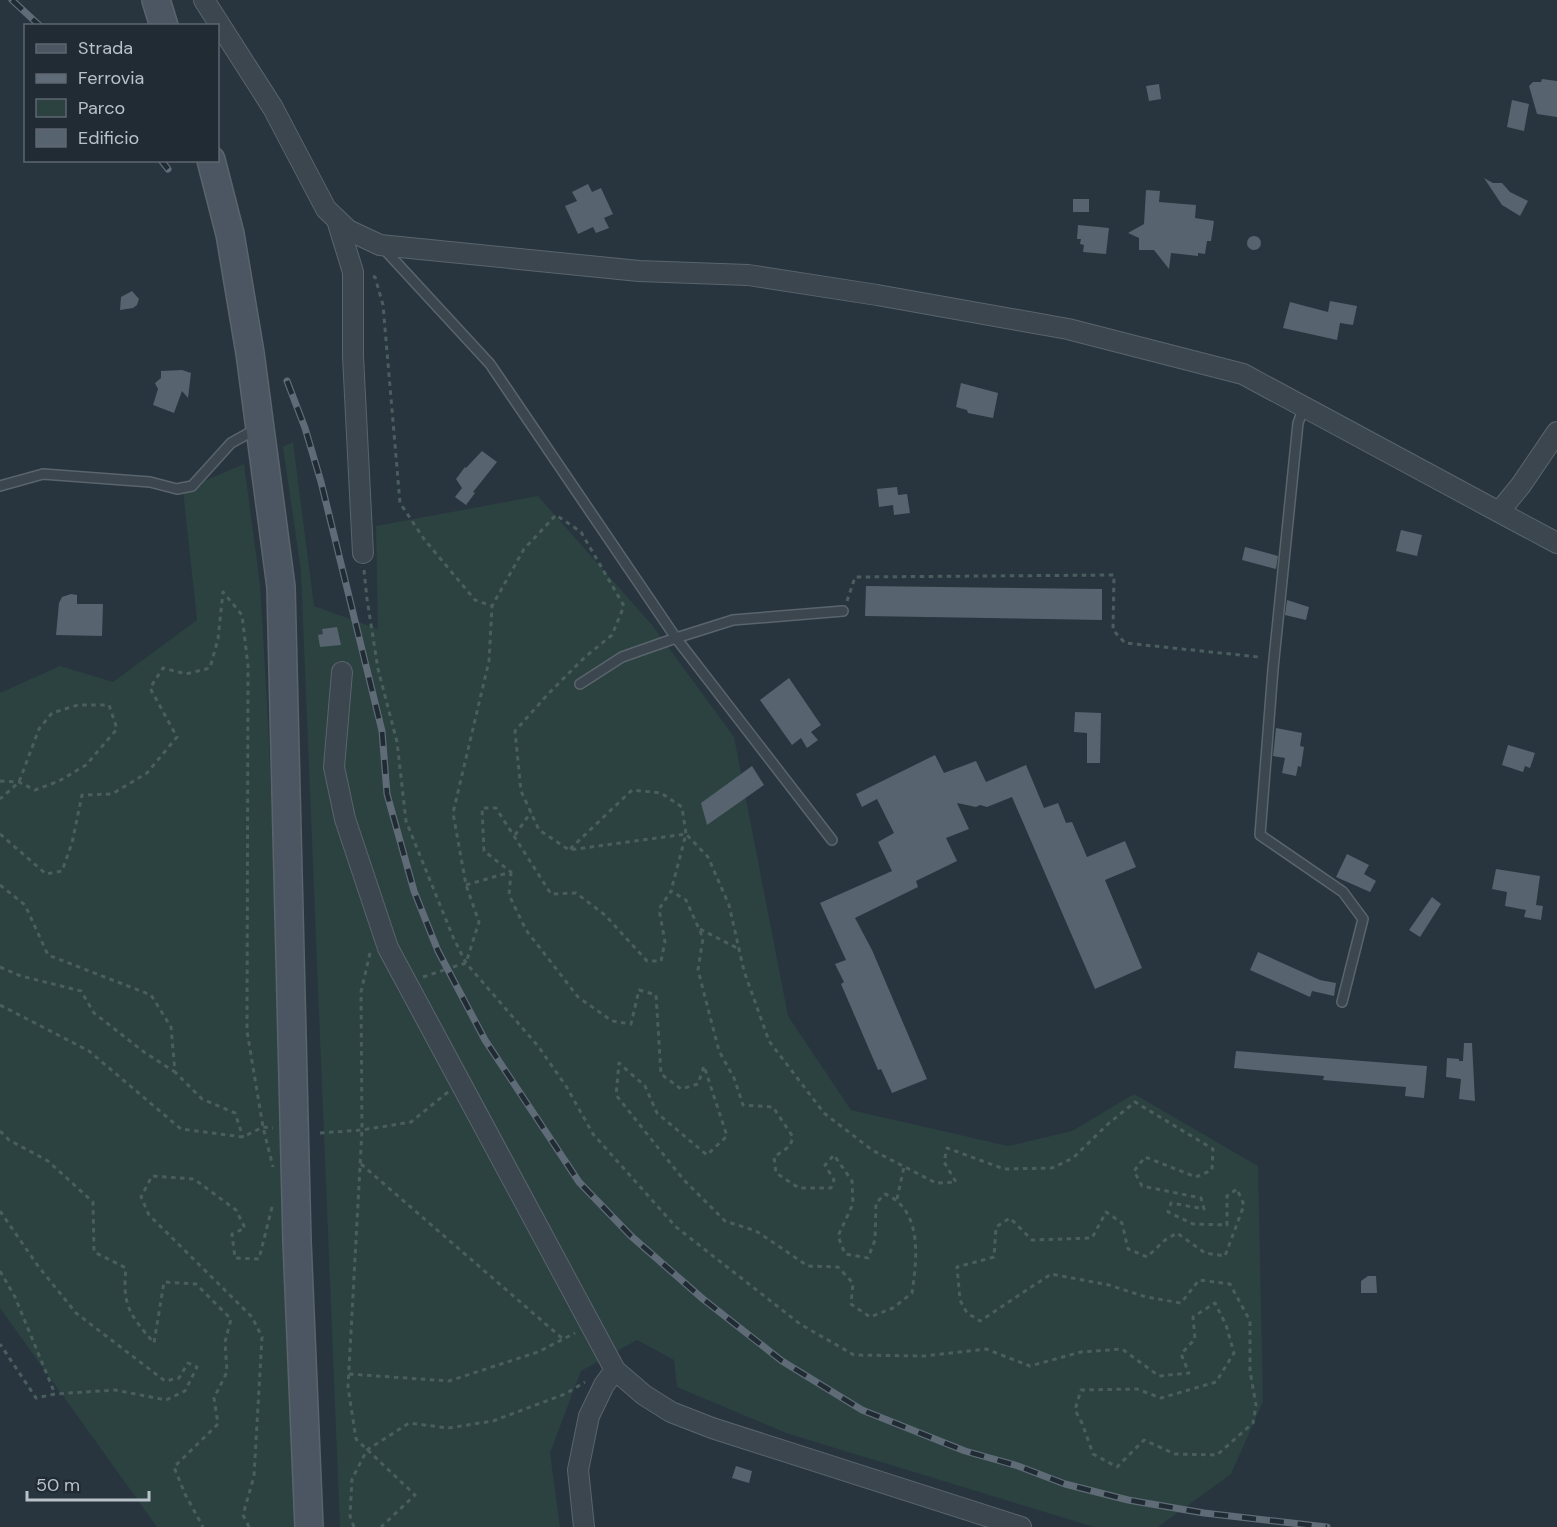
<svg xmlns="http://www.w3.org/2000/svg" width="1557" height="1527" font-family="'DM Sans',sans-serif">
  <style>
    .green { fill: #2b4241 }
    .building { fill: #57636e }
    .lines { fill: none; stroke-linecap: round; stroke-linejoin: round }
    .lane-casing { stroke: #5a646c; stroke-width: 12 }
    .street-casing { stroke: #5a646c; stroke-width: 22 }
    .secondary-casing { stroke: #5a646c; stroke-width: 30 }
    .path { stroke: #4b5e5e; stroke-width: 3; stroke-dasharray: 4.5 4.5; stroke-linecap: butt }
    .lane { stroke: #3c464f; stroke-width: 9 }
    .street { stroke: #3c464f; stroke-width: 20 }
    .secondary { stroke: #4b5662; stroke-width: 27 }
    .rail-casing { stroke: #5f6b76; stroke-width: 7 }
    .rail { stroke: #212b34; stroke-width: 4.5; stroke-dasharray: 14; stroke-linecap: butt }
  </style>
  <rect width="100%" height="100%" fill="#28353f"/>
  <path class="green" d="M293,442l21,164 64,23 -2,-103 162,-30 114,129 82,112 54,279 63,94 157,36 64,-15 62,-37 124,72 5,236 -32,72 -73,53h-64l-308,-94 -109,-46 -3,-27 -37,-20 -56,31 -31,82 10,74h-220l-39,-956 -18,-124z
    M244,464l16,120 8,137 33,806h-144l-157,-219v-615l60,-27 53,16 84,-62 -14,-130z"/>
  <path class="building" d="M1542,79l15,2v36l-20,-3 -8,-28 4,-4h8z
    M1159,84l2,15 -12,2 -3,-15z
    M1512,100l17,4 -5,27 -17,-4z
    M1484,178l9,5h9l8,9 18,9 -8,15 -18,-11z
    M588,184l4,8 9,-4 12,26 -9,4 5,10 -13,5 -3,-6 -15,7 -13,-28 12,-5 -5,-9z
    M1146,190l14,1 -1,11 37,3 -1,13 19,3 -3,20h-4l-2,13 -7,-1v3l-27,-3 -2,16 -15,-19h-15v-12l-11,-5 16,-9z
    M1073,199h16v13h-16z
    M1078,225l31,3 -3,26 -23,-2 1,-7 -4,-1 1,-5h-4z
    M1247 243a7 7 0 1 1 14 0a7 7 0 1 1-14 0Z
    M132,291l7,8 -2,6 -4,3 -13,2 1,-13z
    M1330,301l27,5 -4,19 -13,-2 -3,17 -54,-12 7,-26 38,10z
    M182,370l9,3 -3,25 -6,-7 -8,22 -21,-8 5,-16 -3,-6 6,-5v-7z
    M961,383l37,10 -5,25 -25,-5 -1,-3 -11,-3z
    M482,451l15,11 -24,30 2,1 -9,12 -11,-8 7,-9 -6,-9 9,-12 1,1z
    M897,487l1,8 9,-1 3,19 -16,2 -1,-10 -14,2 -2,-18z
    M1401,530l21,5 -5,21 -21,-5z
    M1245,547l33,9 -2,13 -34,-9z
    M866,586l236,3v31l-237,-4z
    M71,594l6,1v9h26l-1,32 -46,-1 3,-32 3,-6z
    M1287,600l22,7 -3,13 -21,-5z
    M337,627l4,18 -21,2 -2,-12 5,-1 -1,-5z
    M789,678l32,47 -10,7 7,8 -11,8 -6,-10 -9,7 -32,-45z
    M1075,712l26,1 -1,50h-13v-30l-13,-1z
    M1276,728l26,5 -2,13 4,1 -3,20 -3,-1 -2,10 -14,-3 3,-15 -12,-2z
    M1508,745l27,8 -5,15 -5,-2 -2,6 -21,-7z
    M935,755l9,18 32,-12 10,21 40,-17 18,43 14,-5 8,20 6,-1 15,35 38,-16 11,26 -31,13 37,88 -47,21 -83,-192 -25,10 -7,-2 -4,2 -19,-4 12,26 -23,9 11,23 -41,20 2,6 -63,31 17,32 55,129 -35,14 -11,-24 -3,1 -37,-86 3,-2 -9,-18 11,-4 -26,-57 72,-32 -14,-29 16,-9 -17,-34 -15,8 -6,-13z
    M752,766l12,19 -57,40 -6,-22z
    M1347,854l22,11 -5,9 12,7 -6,11 -34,-15z
    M1496,869l44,7 -4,29 7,1 -2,14 -17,-3 2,-7 -21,-4 2,-14 -15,-3z
    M1432,897l9,7 -21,33 -11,-7z
    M1258,952l62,28 16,3 -2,13 -22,-5 -2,6 -60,-27z
    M1464,1043h8l3,58 -16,-2 2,-20 -15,-2 1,-19 12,1v2h4z
    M1236,1051l191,15 -3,32 -19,-2 1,-9 -83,-7 1,-4 -90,-8z
    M1368,1276h8l1,17h-16v-12z
    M736,1466l16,5 -3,12 -17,-5z"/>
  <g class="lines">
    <g class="lane-casing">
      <path id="lane" d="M384,249l106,115 186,274 156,202
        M1304,407l-6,16 -25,246 -13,166 83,57 20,27 -21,83
        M0,486l43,-12 107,8 27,7 15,-3 39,-43 25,-14
        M580,684l42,-27 54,-19 57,-18 110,-9"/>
    </g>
    <g class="street-casing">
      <path id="street" d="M204,0l69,108 53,101 22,21 32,15 259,26 109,4 129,20 191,34 175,45 256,138 22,-27 36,-53
        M337,220l16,52v84l10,197
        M1499,512l58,31
        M342,672l-8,95 11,52 43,129 227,422 29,25 27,17 41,16 309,99
        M584,1527l-6,-57 11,-54 15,-31 11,-15"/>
    </g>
    <g class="secondary-casing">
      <path id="secondary" d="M156,0l8,26
        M211,160l19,74 20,119 31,234 16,654 12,286"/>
    </g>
    <path class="path" d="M364,570l3,29 11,70 19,73 9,79 47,116 13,26 72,83 28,40 27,48 83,93 124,97 54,31 71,1 61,-7 44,17 51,-14 41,-3 37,27 30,-3 -8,-19 14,-15 -2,-22 22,-14 11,22 8,28 -18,29 -55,16 -24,-9 -56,1 -6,20 7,13 11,31 24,13 27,-27 31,14 42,1 36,-32 3,-18 -6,-34v-50l-20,-37 -31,-4 -18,23 -35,-6 -37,-12 -58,-11 -71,47 -13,-8 -7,-13 -3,-33 37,-10 2,-30 14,-9 22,22 60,-2 14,-26 16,11 6,26 19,8 18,-17 12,-7 28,20 20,3 19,-51 -7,-16 -10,7v29l-34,-1 -25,-12 3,-9 33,6 -3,-11 -59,-12 -8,-15 11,-14 51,20 16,-7 1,-21 -78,-47 -27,22 -35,34 -21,10 -48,1 -57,-21 -3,14 12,20 -20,1 -64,-33 -48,-37 -55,-72 -25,-70 -15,-66 -21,-48 -22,-23 -117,16 -30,-20 -18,-39 -6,-60 34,-38 36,-36 27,-22 12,-29 -43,-74 -25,-17 -32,34 -32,57 -17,-6 -51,-61 -24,-36 -17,-198 -8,-28 -4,-1
      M847,601l8,-24 259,-2 -1,55 12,13 134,14 1,2
      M0,781l19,1 16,8 24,-9 27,-16 31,-36 -8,-24h-31l-26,8 -13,16 -20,53 -19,17
      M0,834l46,40 16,-3 10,-28 10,-48 30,-1 35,-21 30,-36 -27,-49 13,-20 23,6 24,-6 8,-29 5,-47 19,23 6,51 -1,365 16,96 10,40
      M515,835l16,-23
      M570,849l62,-59 29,3 21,14 4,27 -15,57
      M0,885l25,20 23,50 103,40 20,32 4,45 27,27 33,14 8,24
      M466,885l45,-13 -27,-21 -2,-43h14l55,86 25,-1 29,22 42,46h14l4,-19 -6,-33 12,-18 15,9 17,38 -5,32 21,81 15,27 9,27 30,2 20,30 -3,9 -16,11 2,16 23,15h32l3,-8 -9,-15 9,-10 18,26 1,23 -15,32 7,18 23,4 7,-18 1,-37 9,-9c38,16 32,65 27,99l-19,15 -23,9 -19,-13 2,-21 -15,-16 -30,-1 -52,-35 -31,-10 -42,-42 -67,-84 3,-32 26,23 12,27 50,42 20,-19 -23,-70 -6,18 -17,5 -20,-15 -5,-79 -17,-5 -8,34 -19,-3 -34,-24 -52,-67 -17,-35 2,-23
      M700,929l37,19
      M370,953l-9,39 1,138 -14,257 8,52 59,56 -34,32
      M0,967l21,9 60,15 13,22 50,39 31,20
      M453,967l13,-4 13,-41 -13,-37 -13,-72 36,-152 3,-55
      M423,977l21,-7
      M0,1005l89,46 92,78 62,8 20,-10 10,1
      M0,1131l9,9 39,21 45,41 1,50 32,16c-4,38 4,47 28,75l10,-61 32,2 35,35 -6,23 2,30 -13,26 4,26 -44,43 11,27 18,33
      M320,1133l42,-3 49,-8 37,-30
      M361,1164l202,175
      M897,1199l7,-32
      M0,1211l38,55 38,47 89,68 14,-3 9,-15 9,4 -12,24 -19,9 -51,-10 -60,4 -19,4 -36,-54
      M0,1271l15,26 40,97
      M349,1374l100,7 89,-29 37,-19
      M249,1527l-6,-12 11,-39 8,-139 -10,-20 -103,-102 -8,-18 11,-21 42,3 42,31 9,18 -13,6 3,24 24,1 14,-56
      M354,1527l-4,-11 2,-37 15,-29 42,-27 39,5 45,-7 72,-27 20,-12"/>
    <use href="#lane" class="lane"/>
    <use href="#street" class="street"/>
    <use href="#secondary" class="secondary"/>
    <g class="rail-casing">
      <path id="rail" d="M12,0l28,26
        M161,160l7,9
        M287,381l18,47 16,54 61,249 5,63 27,97 24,60 47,89 94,142 52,54 72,63 79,62 80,49 103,41 53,15 47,18 63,16 76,13 123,14"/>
    </g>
    <use href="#rail" class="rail"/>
  </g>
  <rect x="24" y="24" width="195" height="138" fill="#212b34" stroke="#5e6770" stroke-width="1.5"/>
  <rect x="36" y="44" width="30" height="9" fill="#4b5662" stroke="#5e6770" stroke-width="1.5"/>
  <text x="78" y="54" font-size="18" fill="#b9c1c9">Strada</text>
  <rect x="36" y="74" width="30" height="9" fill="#5f6b76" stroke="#5e6770" stroke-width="1.5"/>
  <text x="78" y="84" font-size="18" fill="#b9c1c9">Ferrovia</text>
  <rect x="36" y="99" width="30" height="18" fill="#2b4241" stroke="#5e6770" stroke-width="1.5"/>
  <text x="78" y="114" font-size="18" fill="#b9c1c9">Parco</text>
  <rect x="36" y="129" width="30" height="18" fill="#57636e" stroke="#5e6770" stroke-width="1.5"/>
  <text x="78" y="144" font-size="18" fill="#b9c1c9">Edificio</text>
  <path d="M27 1491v9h122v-9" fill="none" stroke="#b9c1c9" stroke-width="3"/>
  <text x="36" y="1491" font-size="18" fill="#b9c1c9" stroke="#212b34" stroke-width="4.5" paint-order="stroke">50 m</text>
</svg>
